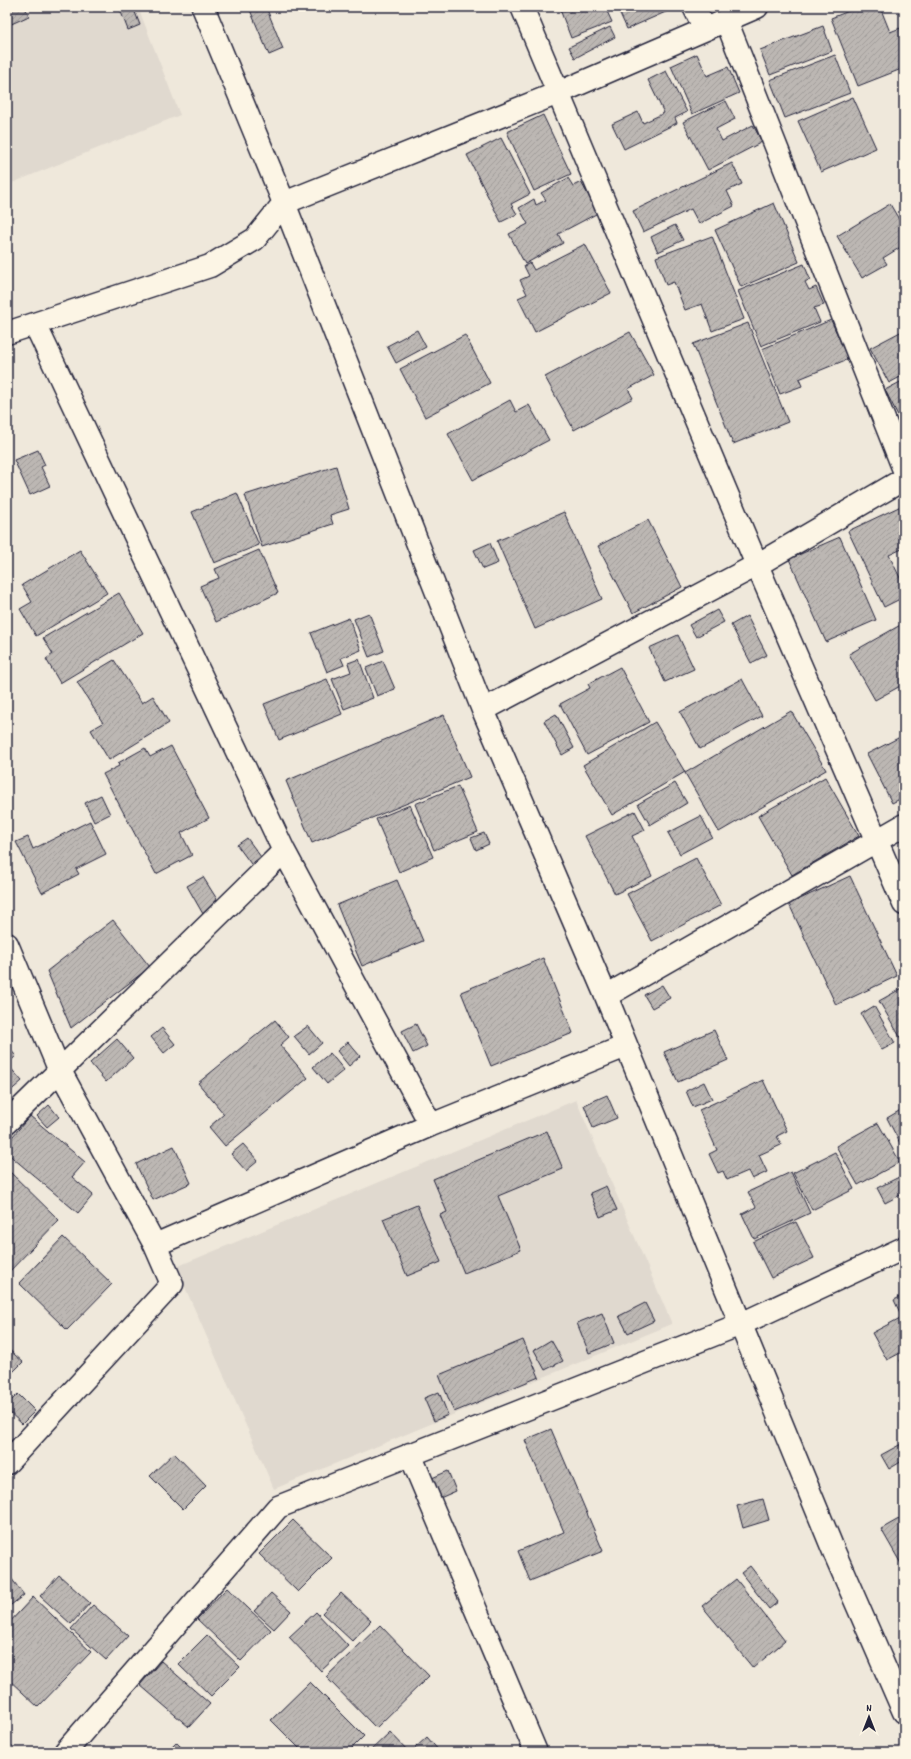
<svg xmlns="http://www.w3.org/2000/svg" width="911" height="1759" font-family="Dekko,sans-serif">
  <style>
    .built { fill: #e0d9cf }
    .building { fill: url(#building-hatch); stroke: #22223b }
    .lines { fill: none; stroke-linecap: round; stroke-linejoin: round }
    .minor-casing { stroke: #22223b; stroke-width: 25 }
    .minor { stroke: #fcf5e5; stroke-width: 22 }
  </style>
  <defs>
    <pattern id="building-hatch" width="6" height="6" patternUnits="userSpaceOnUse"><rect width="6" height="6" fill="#bcb7b3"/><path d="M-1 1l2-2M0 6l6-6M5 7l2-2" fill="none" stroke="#a19d9b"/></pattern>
  </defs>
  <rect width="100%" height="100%" fill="#efe8db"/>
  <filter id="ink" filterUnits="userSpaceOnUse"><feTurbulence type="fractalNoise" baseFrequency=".025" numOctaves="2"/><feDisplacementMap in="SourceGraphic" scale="8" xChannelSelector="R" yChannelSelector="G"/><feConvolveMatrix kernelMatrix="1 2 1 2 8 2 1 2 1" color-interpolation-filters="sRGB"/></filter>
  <g filter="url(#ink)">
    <path class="built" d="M7,7h131l42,108 -173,70z
      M576,1100l96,224 -398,165 -98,-222z"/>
    <path class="building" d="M7,7h18l4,9 -22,10z
      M119,7h14l7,18 -12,5z
      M257,7h9l17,42 -14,6 -19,-45z
      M559,7h46l7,15 -41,16z
      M617,7h60l-50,22z
      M859,7h21l10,25 13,-5 1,41 -46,18 -27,-68z
      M823,26l9,25 -62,24 -10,-25z
      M610,27l5,10 -40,21 -6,-11z
      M697,54l10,22 21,-9 11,26 -47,21 -21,-48z
      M835,55l15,38 -65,25 -15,-38z
      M666,71l21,41 -12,6 2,5 -53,26 -12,-25 26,-12 5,11 21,-10 -16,-33z
      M853,97l23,51 -55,24 -23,-51z
      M726,101l9,18 -19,10 6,12 31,-16 9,17 -54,28 -25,-48z
      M543,115l28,59 -37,17 -27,-59z
      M501,138l29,56 -19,10 6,10 -16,8 -34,-67z
      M732,163l10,21 -15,7 7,15 -35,18 -8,-15 -48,23 -10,-21z
      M568,178l5,8 8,-4 17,31 -40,21 5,9 -38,21 -16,-30 19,-10 -9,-16 15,-9 2,6 10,-5 -5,-7z
      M774,203l25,59 -58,25 -26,-57z
      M890,204l14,24v17l-21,13 4,6 -25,14 -25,-42z
      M675,225l8,15 -25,12 -7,-15z
      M712,236l32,83 -32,12 -10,-27 -17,6 -11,-28 -8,3 -10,-28z
      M585,244l26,49 -76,39 -17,-34 9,-4 -7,-14 9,-4 -5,-10 6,-3 4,7z
      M804,264l6,15 -5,3 4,8 7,-3 8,18 -10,3 6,14 -59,24 -23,-55z
      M831,320l17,39 -49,20 3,7 -22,8 -18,-45z
      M748,323l40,99 -55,22 -40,-100z
      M417,330l9,17 -30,16 -9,-17z
      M904,330v45l-15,8 -19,-35z
      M630,332l24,43 -26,14 5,9 -59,32 -29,-53z
      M465,335l25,48 -65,34 -25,-48z
      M904,380v47l-19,-37z
      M510,400l6,12 13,-7 20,35 -76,40 -25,-46z
      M38,450l7,15 -4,2 9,19 -20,9 -16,-35z
      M336,466l13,43 -19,6 3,9 -71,23 -17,-52z
      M237,493l22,52 -45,18 -22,-51z
      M901,506l3,6v36l-15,7 15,31v11l-20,10 -36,-76z
      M564,512l38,87 -67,30 -38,-88z
      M648,520l34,67 -49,26 -35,-67z
      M840,537l36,83 -50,22 -37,-83z
      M490,543l8,20 -15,6 -9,-19z
      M80,550l27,43 -71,43 -16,-27 12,-7 -10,-17z
      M259,550l19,43 -62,29 -16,-36 19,-8 -4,-9z
      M119,593l24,40 -83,50 -14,-24 7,-5 -10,-16z
      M717,610l7,12 -28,15 -7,-12z
      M369,613l15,38 -15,6 -15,-38z
      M747,616l20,39 -16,8 -20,-38z
      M349,618l12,32 -20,8 3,7 -17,7 -16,-39z
      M904,623v61l-29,16 -26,-46z
      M678,635l16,34 -29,13 -16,-34z
      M359,659l14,39 -29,11 -12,-30 19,-7 -3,-9z
      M114,660l28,43 11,-7 16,27 -60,37 -18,-30 12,-7 -26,-41z
      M383,661l12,28 -18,7 -11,-28z
      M620,667l29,55 -62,33 -27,-51 30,-16 -2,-4z
      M327,679l15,35 -63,26 -15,-36z
      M742,679l20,37 -62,33 -20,-37z
      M791,711l35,59 -107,62 -34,-59z
      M556,714l18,34 -12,7 -18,-34z
      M444,715l26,62 -158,66 -26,-62z
      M655,722l30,50 -73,43 -29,-50z
      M904,735v62l-12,6 -25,-49z
      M171,746l38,72 -28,15 11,22 -36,19 -53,-100 16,-8 -1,-3 27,-15 5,9z
      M825,777l34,59 -67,39 -34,-59z
      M675,783l12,20 -37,22 -12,-21z
      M458,786l20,46 -44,18 -19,-46z
      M101,795l9,19 -16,8 -9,-19z
      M410,805l23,52 -34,15 -23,-53z
      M635,811l10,19 -13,6 20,40 -37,18 -30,-58z
      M701,816l11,21 -32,17 -12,-21z
      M90,821l16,33 -30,15 3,5 -37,19 -26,-51 12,-5 5,12z
      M484,833l5,11 -13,6 -5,-12z
      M247,838l14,19 -10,7 -14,-19z
      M696,858l25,47 -69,36 -25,-47z
      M850,876l47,100 -61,29 -47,-101z
      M203,877l17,27 -17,10 -16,-28z
      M397,880l26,61 -61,25 -25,-61z
      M113,920l37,47 -79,61 -24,-57z
      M543,958l30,75 -82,33 -30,-74z
      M662,985l8,13 -18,10 -8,-13z
      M904,987v54l-1,1 -24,-41z
      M874,1006l21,37 -13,7 -21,-36z
      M275,1020l14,17 -9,8 28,33 -83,68 -16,-19 15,-13 -26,-31z
      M416,1024l11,22 -14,7 -11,-22z
      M308,1026l14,17 -13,11 -15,-18z
      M162,1028l13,16 -11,9 -13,-16z
      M714,1030l14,30 -50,22 -14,-30z
      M117,1039l16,19 -27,24 -16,-19z
      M348,1042l12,14 -11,10 -12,-15z
      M7,1046l9,10 -9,8 15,17 -15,13z
      M330,1053l14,17 -17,14 -14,-17z
      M763,1080l24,51 -10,5 4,9 -22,10 8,17 -15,7 -4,-8 -21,9 -4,-9 -5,2 -9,-19 8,-4 -18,-40z
      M704,1082l8,17 -19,8 -7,-16z
      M607,1095l10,23 -24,10 -9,-23z
      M49,1105l10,12 -12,10 -10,-11z
      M904,1108v43l-17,-33z
      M30,1116l55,46 -13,15 21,18 -15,18 -71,-60v-10z
      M878,1123l22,39 -42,23 -22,-39z
      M547,1131l16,38 -65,27 23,54 -57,23 -24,-58 7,-3 -14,-33z
      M243,1144l15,17 -12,10 -15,-17z
      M174,1146l17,37 -38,17 -17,-36z
      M835,1152l19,37 -42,21 -19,-37z
      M7,1169l52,51 -52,54z
      M791,1172l19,41 -56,26 -12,-25 14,-7 -8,-15z
      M901,1176l3,4v13l-19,10 -8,-15z
      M606,1186l11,24 -17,7 -10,-24z
      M417,1205l24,57 -34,14 -24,-57z
      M796,1222l18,36 -43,20 -18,-36z
      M63,1237l49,47 -45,46 -48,-47z
      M904,1267v12l-5,-10z
      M904,1295v56l-17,9 -15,-27 30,-16 -8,-17z
      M645,1303l9,18 -26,12 -9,-17z
      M602,1313l12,30 -25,10 -12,-30z
      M523,1340l16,37 -85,35 -15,-37z
      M551,1340l12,21 -18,9 -11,-20z
      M7,1348l16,14 -12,12 -4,-3z
      M904,1358v10l-4,-8z
      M439,1392l9,23 -14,6 -10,-23z
      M18,1394l17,17 -13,13 -15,-14v-5z
      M551,1429l52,122 -73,30 -12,-30 46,-19 -39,-92z
      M903,1443l1,17 -15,9 -8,-14z
      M174,1453l32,33 -23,23 -33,-33z
      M448,1471l8,20 -16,7 -8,-20z
      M763,1499l6,21 -26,8 -6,-22z
      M904,1516v53l-23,-40z
      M293,1520l39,38 -34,34 -39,-38z
      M750,1566l28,36 -9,7 -28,-36z
      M59,1575l31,28 -19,21 -31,-28z
      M11,1578l13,17 -17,13v-27z
      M736,1579l49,62 -32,27 -51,-62z
      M227,1588l44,42 -30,31 -44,-42z
      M271,1593l20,18 -17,18 -20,-18z
      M341,1593l30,28 -19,20 -30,-28z
      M33,1597l58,55 -53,55 -31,-29v-53z
      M93,1605l35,31 -22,24 -35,-31z
      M316,1612l32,34 -27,25 -32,-34z
      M380,1625l49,51 -53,52 -50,-51z
      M207,1635l33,32 -29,29 -33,-32z
      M161,1661l49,43 -21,23 -49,-42z
      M310,1682l54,54 -16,16h-45l-32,-32z
      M390,1732l19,20h-40z
      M427,1737l13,15h-22l-3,-4z
      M176,1742l10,10h-20z"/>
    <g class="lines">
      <g class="minor-casing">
        <path id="minor" d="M203,7l81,196 199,507 123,286 229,558 69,158
          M522,7l235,558 147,339
          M694,7l11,22
          M726,20l178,450
          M35,324l249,527 147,274
          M7,333l203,-67 45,-27 29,-36 274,-110 199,-86
          M483,710l274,-145 147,-86
          M7,944l52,125 96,176 17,39 -165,179
          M606,996l298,-171
          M7,1122l277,-271
          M155,1245l276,-120 195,-79
          M410,1454l126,298
          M65,1752l213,-245 463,-183 163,-76"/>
      </g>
      <use href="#minor" class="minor"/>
    </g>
  </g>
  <rect width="911" height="1759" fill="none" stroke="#fcf5e5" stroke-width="24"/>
  <rect x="12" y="12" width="887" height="1735" fill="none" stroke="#22223b" stroke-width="1.5" filter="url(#ink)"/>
  <g transform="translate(869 1717)" stroke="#fcf5e5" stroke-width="3" paint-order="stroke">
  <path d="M0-3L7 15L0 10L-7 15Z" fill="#22223b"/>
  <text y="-6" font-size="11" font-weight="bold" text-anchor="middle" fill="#22223b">N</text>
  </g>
</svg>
